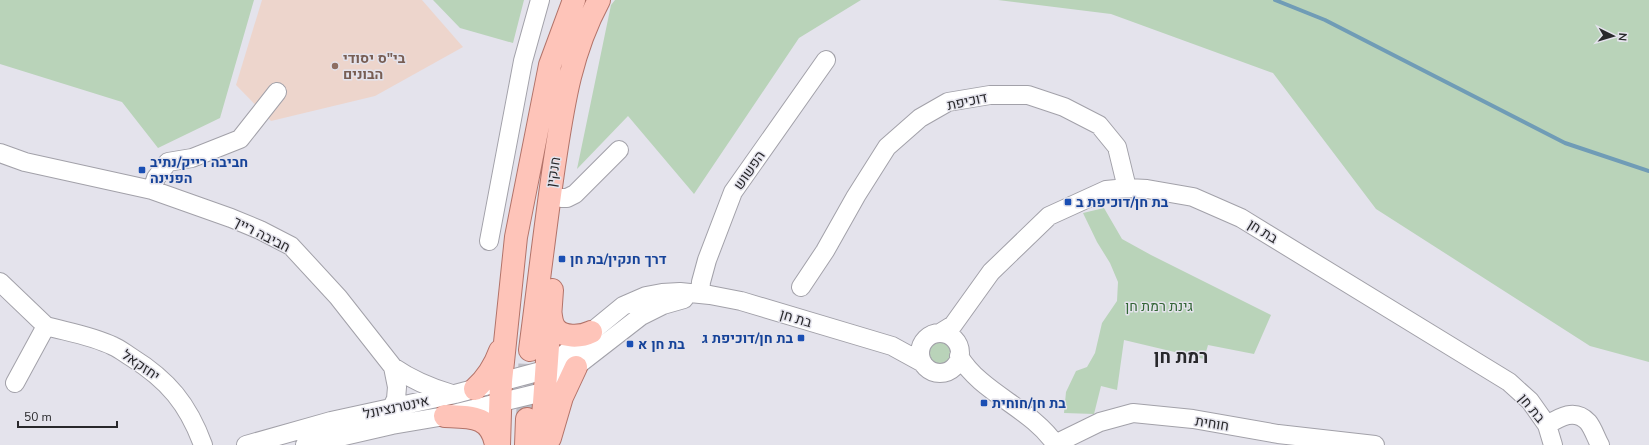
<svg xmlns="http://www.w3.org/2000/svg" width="1649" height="445" font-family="'Nunito Sans',Heebo,sans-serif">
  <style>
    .education { fill: #edd5cc }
    .green { fill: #b9d3b9 }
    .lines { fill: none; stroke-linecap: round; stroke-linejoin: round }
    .stream { stroke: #709cb6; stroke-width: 4 }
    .major-tunnel { stroke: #bebec5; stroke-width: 22; stroke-dasharray: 22 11; stroke-linecap: butt }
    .minor-casing { stroke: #a2a1a9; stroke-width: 20 }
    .major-casing { stroke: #b27369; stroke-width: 24 }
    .minor { stroke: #fff; stroke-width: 18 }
    .major { stroke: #fec4b9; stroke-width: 22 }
    .education-dot { fill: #8d6e63; stroke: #e4e3ec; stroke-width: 1.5 }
    .transit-dot { fill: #1a4fb4; stroke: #e4e3ec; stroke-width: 1.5 }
    .labels { text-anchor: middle; stroke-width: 3; stroke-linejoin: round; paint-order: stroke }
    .education-label { font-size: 14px; font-weight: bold; fill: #785e54; stroke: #e4e3ec; text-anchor: start }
    .street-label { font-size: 14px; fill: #28282b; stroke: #e4e3ec }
    .transit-label { font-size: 14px; font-weight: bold; fill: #164399; stroke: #e4e3ec; text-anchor: start }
    .park-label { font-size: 14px; fill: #336536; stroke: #e4e3ec }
    .district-label { font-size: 18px; font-weight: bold; fill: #28282b; stroke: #e4e3ec }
  </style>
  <rect width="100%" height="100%" fill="#e4e3ec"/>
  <path class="education" d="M262,0h160l41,47 -88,49 -104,25 -35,-36z"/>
  <path class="green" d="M0,0h254l-34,118 -62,30 -36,-46 -122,-38z
    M433,0h91l-11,43 -53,-15z
    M615,0h246l-62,38 -105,156 -66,-78 -51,53 34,-164z
    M998,0h651v362l-59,-16 -214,-137 -103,-136 -162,-59z
    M1104,208l18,31 29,16 120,60 -17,39 -46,-9 -4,14 -80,-19 -7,50 -16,-4 -7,28 -30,-1 2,-21 10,-21 11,-4 8,-14 7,-30 15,-22 1,-19 -8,-19 -13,-21 -14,-29z
    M927 353a13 13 0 1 1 26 0a13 13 0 1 1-26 0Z"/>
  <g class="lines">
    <path class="stream" d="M1275,0l50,20 240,123 84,28"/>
    <path class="major-tunnel" d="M527,419l3,-69"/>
    <g class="minor-casing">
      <path id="minor" d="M0,153l25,9 127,28 79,28 29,12 31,16 47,51 55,70 4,20 -1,12 -4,8 -10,12 -13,8 -11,5
        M152,190l4,-12 12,-16 24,-4 48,-19 37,-47
        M561,198h6l8,-4 44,-44
        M489,241l34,-180 17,-61
        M0,282l46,44
        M801,287l24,-36 31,-55 31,-49 33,-29 28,-16 42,-7h38l36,12 35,18 18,22 10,41
        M700,294l1,-12 6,-22 26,-68 93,-132
        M940,333l13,-8 38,-53 58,-56 57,-26 21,-2 20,1 46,8 48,21 268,164 21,19 17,24 6,20
        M920 353a20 20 0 1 1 40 0a20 20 0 1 1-40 0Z
        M959,356c22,37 72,52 97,89
        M393,367c19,13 38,21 59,27
        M15,383l31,-57c22,6 47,10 67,20 7,3 13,8 18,11 37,23 57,47 72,88
        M1547,425c13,-8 28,-17 41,-3 5,6 8,16 12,23
        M1055,444l45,-22 33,-9 60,6 85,15 97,11
        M246,445l85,-24 124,-27 90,-24 78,-64 23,-10 16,-3 18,-1 30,3 31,6 151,45 31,17
        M305,445l87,-20 53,-9 98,-24 98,-76 22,-11 21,-6"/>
    </g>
    <g class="major-casing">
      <path id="major" d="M548,79l2,-14 24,-65
        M550,309c1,6 1,14 5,19 7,10 26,9 36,4
        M530,350c8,-61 15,-122 24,-184 9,-59 16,-112 45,-166
        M475,389c11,-10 20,-24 25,-38
        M445,416c25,1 46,-1 51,29
        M550,438l12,-41 14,-30
        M499,445l2,-64 15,-144 34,-172
        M526,445l1,-26
        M541,445l11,-155"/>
    </g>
    <use href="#minor" class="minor"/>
    <use href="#major" class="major"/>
  </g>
  <circle class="education-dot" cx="335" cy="66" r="4"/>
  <g class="transit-dot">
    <rect x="138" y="166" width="8" height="8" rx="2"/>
    <rect x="1064" y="198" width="8" height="8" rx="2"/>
    <rect x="558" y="255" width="8" height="8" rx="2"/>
    <rect x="797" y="334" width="8" height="8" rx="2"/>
    <rect x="626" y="340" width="8" height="8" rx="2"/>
    <rect x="980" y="399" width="8" height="8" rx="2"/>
  </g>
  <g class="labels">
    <g class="education-label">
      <text x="343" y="63">בי"ס יסודי<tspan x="343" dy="16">הבונים</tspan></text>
    </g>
    <g class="street-label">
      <text transform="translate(967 101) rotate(-12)" y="5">דוכיפת</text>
      <text transform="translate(749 170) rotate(-55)" y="5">הפשוש</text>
      <text transform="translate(553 172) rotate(-81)" y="5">חנקין</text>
      <text transform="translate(1263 231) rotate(32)" y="5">בת חן</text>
      <text transform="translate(262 234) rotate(27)" y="5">חביבה רייך</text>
      <text transform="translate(796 318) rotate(17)" y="5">בת חן</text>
      <text transform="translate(141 365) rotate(35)" y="5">יחזקאל</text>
      <text transform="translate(396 407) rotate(-12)" y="5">אינטרנציונל</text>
      <text transform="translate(1532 408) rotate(50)" y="5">בת חן</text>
      <text transform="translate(1212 423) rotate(9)" y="5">חוחית</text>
    </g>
    <g class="transit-label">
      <text x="150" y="167">חביבה רייק/נתיב<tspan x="150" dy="16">הפנינה</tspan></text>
      <text x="1076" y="207">בת חן/דוכיפת ב</text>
      <text x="570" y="264">דרך חנקין/בת חן</text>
      <text x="793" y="343" text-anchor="end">בת חן/דוכיפת ג</text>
      <text x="638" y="349">בת חן א</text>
      <text x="992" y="408">בת חן/חוחית</text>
    </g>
    <g class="park-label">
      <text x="1159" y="311">גינת רמת חן</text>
    </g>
    <g class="district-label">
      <text x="1181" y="363">רמת חן</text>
    </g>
  </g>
  <g transform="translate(1613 36) rotate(95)" stroke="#e4e3ec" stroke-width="3" paint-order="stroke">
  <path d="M0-3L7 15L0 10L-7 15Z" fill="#28282b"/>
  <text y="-6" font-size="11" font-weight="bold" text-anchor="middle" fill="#28282b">N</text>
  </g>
  <path d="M18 421v6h99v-6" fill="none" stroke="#28282b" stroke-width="2"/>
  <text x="24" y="421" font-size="12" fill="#28282b" stroke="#e4e3ec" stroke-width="3" paint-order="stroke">50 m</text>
</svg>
